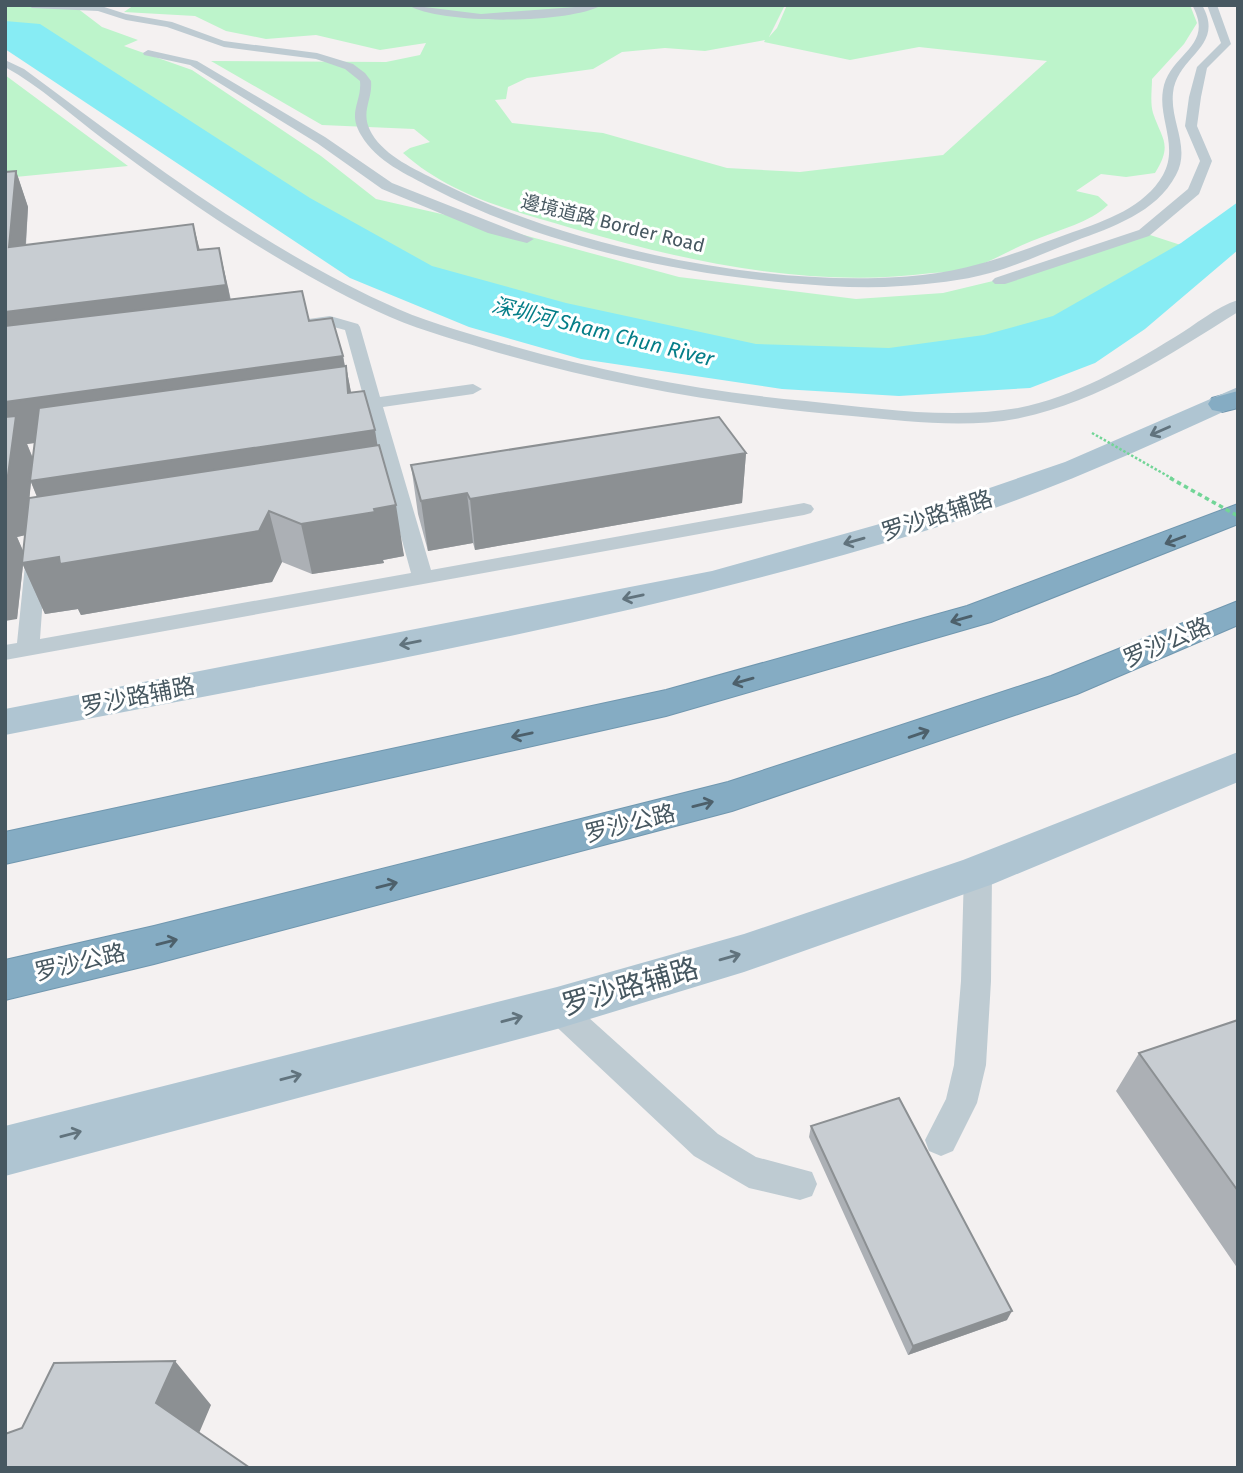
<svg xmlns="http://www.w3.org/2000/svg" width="1243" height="1473" font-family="'Fira Sans','Noto Sans SC',sans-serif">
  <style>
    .green { fill: #bdf4cb; fill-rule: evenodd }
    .water { fill: #87ecf4 }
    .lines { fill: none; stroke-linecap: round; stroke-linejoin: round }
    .highway-casing { stroke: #7097af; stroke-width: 2 }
    .lane { fill: #becbd2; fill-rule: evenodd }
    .primary { fill: #afc5d2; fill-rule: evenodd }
    .highway { fill: #85acc3; fill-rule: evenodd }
    .path-bridge-far1 { stroke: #72d597; stroke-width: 2.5; stroke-dasharray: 2.5 2; stroke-linecap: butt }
    .path-bridge { stroke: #72d597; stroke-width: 3.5; stroke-dasharray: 4.5 3.5; stroke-linecap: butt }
    .wall { fill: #acb0b5; fill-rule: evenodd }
    .shaded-wall { fill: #8c9093; fill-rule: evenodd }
    .building { fill: #c8cdd2; stroke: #8c9093; stroke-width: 2 }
    .oneway { stroke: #61737d }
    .oneway2 { stroke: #4d606b }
    .labels { text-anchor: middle; stroke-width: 6; stroke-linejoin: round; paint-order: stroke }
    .far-street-label { font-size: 19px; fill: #475861; stroke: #fff }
    .far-water-label { font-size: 21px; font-style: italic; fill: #057e88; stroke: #fff }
    .street-label { font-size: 23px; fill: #475861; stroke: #fff }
    .near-street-label { font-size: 28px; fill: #475861; stroke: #fff }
  </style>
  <rect width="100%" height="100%" fill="#f4f1f1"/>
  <path class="green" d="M83,5l-6,3 25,19 36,13 -14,6 68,24 129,86 55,43 96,22 207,56 177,22 87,-6 88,-21 113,-39 55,18 -237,124 -220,-11 -336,-84 -401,-249v-25z
    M134,5h651l-16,32 8,-9 10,-23h403l7,18 -13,21 -32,35c0,10 -2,24 1,34 9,27 20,31 2,60l-29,4 -25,-3 -25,17 22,5 10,9c-19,18 -47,24 -71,34 -23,8 -45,23 -68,30 -12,3 -25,3 -37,4 -121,16 -245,-11 -361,-45 -59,-17 -121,-33 -168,-75l7,-5 20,-6 -16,-13 -92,-4 -111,-64 175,1 34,-7 6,-12 -46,7 -64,-15 -50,4 -40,-8 -31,-15 -71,-4zM765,40l-1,2 86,18 69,-13 128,14 -104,94 -143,17 -73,-4 -124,-35 -91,-10 -17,-23 11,-1 2,-12 19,-9 66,-9 29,-17 43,-4 40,3z
    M5,75l123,91 -123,12z"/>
  <path class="water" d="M5,21l35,3 270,174 122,68 134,37 190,41 133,4 95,-13 69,-19 128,-73 57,-41v48l-93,79 -50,34 -65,25 -131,8 -117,-7 -201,-30 -112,-32 -119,-49 -345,-229z"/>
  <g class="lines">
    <g class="highway-casing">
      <path id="highway" d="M1238,391v17l-16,4 -10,-2 -4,-6 4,-6z
        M1238,504v20l-247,98 -325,94 -661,148v-32l661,-142 301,-84z
        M1238,601v24l-161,69 -345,117 -578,153 -149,36v-40l149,-34 574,-144 323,-106z"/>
    </g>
    <path class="lane" d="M28,5h70l28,9 46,8 52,19 93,12 36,11 12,9 6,8c2,20 -12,31 1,53 14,23 43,35 66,47 128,65 317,105 461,96 68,-4 111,-22 174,-45 32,-11 72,-25 90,-57 16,-29 -5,-56 0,-85 6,-37 53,-43 29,-85h10c24,42 -25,50 -29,88 -3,29 18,54 3,82 -20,38 -64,52 -101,66 -29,11 -56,24 -85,32 -29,8 -59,11 -89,13 -37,3 -75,0 -112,-3 -121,-11 -249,-39 -357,-95 -26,-14 -55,-26 -71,-53 -14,-23 1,-33 -1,-54l-15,-12 -29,-10 -92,-12 -57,-20 -41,-7 -28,-9 -66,-3z
      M408,5l73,9 121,-9c-32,19 -162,20 -194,0z
      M1207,5h10l14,39 -24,24 -6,29 -4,29 15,35 -13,33 -50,42 -144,48h-10l-3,-3 3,-3 144,-48 49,-41 12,-28 -15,-35 4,-29 8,-30 24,-24z
      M148,50l49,11 128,76 67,46 142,56 -7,4 -39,-10 -106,-44 -65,-46 -127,-78 -46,-10 -1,-2z
      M5,60l19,9c118,88 238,180 374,240 37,16 76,26 114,37 96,27 194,46 294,55 69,7 143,19 212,7 56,-11 108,-41 157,-71 20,-12 41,-30 63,-37v12c-69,43 -137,89 -218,106 -55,11 -113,3 -168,-2 -120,-10 -237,-30 -353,-63 -36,-11 -74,-21 -109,-36 -37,-16 -73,-36 -107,-56 -63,-37 -122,-79 -180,-122 -32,-24 -63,-53 -98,-72z
      M330,316l28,8 2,3 20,70 93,-13 9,5 -9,5 -90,13 48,163 373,-67 7,2 3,4 -3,4 -7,2 -799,145v-15l12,-2 9,-88 3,-4h14l3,4 -6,84 371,-66 -45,-164h-13l-3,-4 3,-4 11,-2 -19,-69 -15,-4 -29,4 -8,-5 8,-5z
      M978,861l10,3 4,8 -1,109 -5,84 -9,38 -24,48 -12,5 -12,-5 -4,-11 21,-41 8,-34 7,-84 3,-109 4,-8z
      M557,995l11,4 150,135 38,23 56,15 5,12 -5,12 -12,4 -51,-12 -55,-32 -148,-139 -4,-9 4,-9z"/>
    <path class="primary" d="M1238,387v18c-102,47 -203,93 -310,125 -301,93 -614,144 -923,205v-26l707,-138 196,-55 157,-54z
      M1238,752v30l-245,102 -249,88 -187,57 -552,147v-50l552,-139 187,-53 219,-74z"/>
    <use href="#highway" class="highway"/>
    <path class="path-bridge-far1" d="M1092,433l81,46"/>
    <path class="path-bridge" d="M1170,478l68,38"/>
  </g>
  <path class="wall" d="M16,171l12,36 -2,38 174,5 28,37 3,13 78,21 34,35 2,10h1l5,27 26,53 27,110 -21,4 1,3 -72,11 -30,-12 -10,20 -191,33 -3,-6 -33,5 -22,-49 -6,54 -11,-447zM35,443l-2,15 -6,-14zM31,482l6,15 -9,11zM25,535l-2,16 -6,-14z
    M746,453l-4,50 -267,47 -2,-7 -45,8 -10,-37 -7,-49z
    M1238,1020v249l-122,-178 23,-38z
    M811,1126l196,194 -99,35 -99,-218z"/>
  <path class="shaded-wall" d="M16,171l12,36 -5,79 -14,-39z
    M193,224l10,38 16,-14 9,39 7,39 -230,29v-43l193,-62z
    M343,356l4,24 -1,-14 9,47 20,17 8,49 -332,52 -20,-49 -5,53 -9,2 7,16 245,-42 13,51 -10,20 -191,33 -3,-6 -33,5 -22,-49 -6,54 -12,2v-219zM349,398l-316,61 -6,-15z
    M746,453l-4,50 -267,47 -5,-51z
    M467,493l6,50 -45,8 -7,-50z
    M396,505l8,51 -21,4 1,3 -72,11 -11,-50z
    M1012,1311l-5,9 -99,35 5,-9z
    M175,1361l36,44 -17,40 -38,-42z"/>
  <path class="building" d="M16,171l-7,76 184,-23 5,26 21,-2 7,37 -221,27v-140z
    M302,291l7,30 23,-3 11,38 -338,46v-76z
    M346,366l2,27 16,-2 11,39 -345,51 9,-73z
    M16,416l-10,74h-1v-73z
    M719,417l27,36 -276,46 -3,-6 -46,8 -10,-36z
    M379,445l17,60 -22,4 1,3 -74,12 -32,-13 -10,20 -199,33 -1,-7 -37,6 7,-65z
    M1238,1020v171l-99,-138z
    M899,1098l113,213 -99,35 -102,-220z
    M175,1361l-19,42 94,65h-245v-34l17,-6 32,-65z"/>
  <defs><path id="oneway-shaft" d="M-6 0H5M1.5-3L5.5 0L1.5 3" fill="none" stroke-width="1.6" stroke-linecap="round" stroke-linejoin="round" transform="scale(1.75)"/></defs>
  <g class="oneway">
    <use href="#oneway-shaft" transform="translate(1160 431) rotate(156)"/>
    <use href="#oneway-shaft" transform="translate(854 541) rotate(164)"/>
    <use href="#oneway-shaft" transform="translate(633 597) rotate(168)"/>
    <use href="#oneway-shaft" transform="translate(410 643) rotate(169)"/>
    <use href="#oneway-shaft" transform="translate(730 957) rotate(-16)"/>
    <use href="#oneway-shaft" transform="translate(512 1019) rotate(-15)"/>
    <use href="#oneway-shaft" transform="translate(291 1077) rotate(-15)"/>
    <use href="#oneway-shaft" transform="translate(71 1134) rotate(-15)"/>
  </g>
  <g class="oneway2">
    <use href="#oneway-shaft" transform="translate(1175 540) rotate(159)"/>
    <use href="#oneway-shaft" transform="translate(961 619) rotate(164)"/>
    <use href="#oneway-shaft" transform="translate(743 681) rotate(164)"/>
    <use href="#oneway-shaft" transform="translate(919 734) rotate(-19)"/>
    <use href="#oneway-shaft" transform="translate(522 735) rotate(168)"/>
    <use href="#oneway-shaft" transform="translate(703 804) rotate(-14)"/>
    <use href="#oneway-shaft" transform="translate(387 885) rotate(-14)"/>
    <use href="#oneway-shaft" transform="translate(167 942) rotate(-14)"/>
  </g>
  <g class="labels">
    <g class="far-street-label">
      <text transform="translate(613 223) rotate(14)" y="7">邊境道路 Border Road</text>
    </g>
    <g class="far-water-label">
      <text transform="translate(603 332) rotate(14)" y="7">深圳河 Sham Chun River</text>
    </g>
    <g class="street-label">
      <text transform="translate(937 515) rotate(-18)" y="8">罗沙路辅路</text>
      <text transform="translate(1167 642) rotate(-23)" y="8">罗沙公路</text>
      <text transform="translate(138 696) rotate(-11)" y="8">罗沙路辅路</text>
      <text transform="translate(630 823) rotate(-14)" y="8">罗沙公路</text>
      <text transform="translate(80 962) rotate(-13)" y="8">罗沙公路</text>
    </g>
    <g class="near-street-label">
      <text transform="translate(630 986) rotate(-16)" y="10">罗沙路辅路</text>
    </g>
  </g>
  <rect width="1243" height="1473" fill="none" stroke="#475861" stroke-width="14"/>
</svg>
